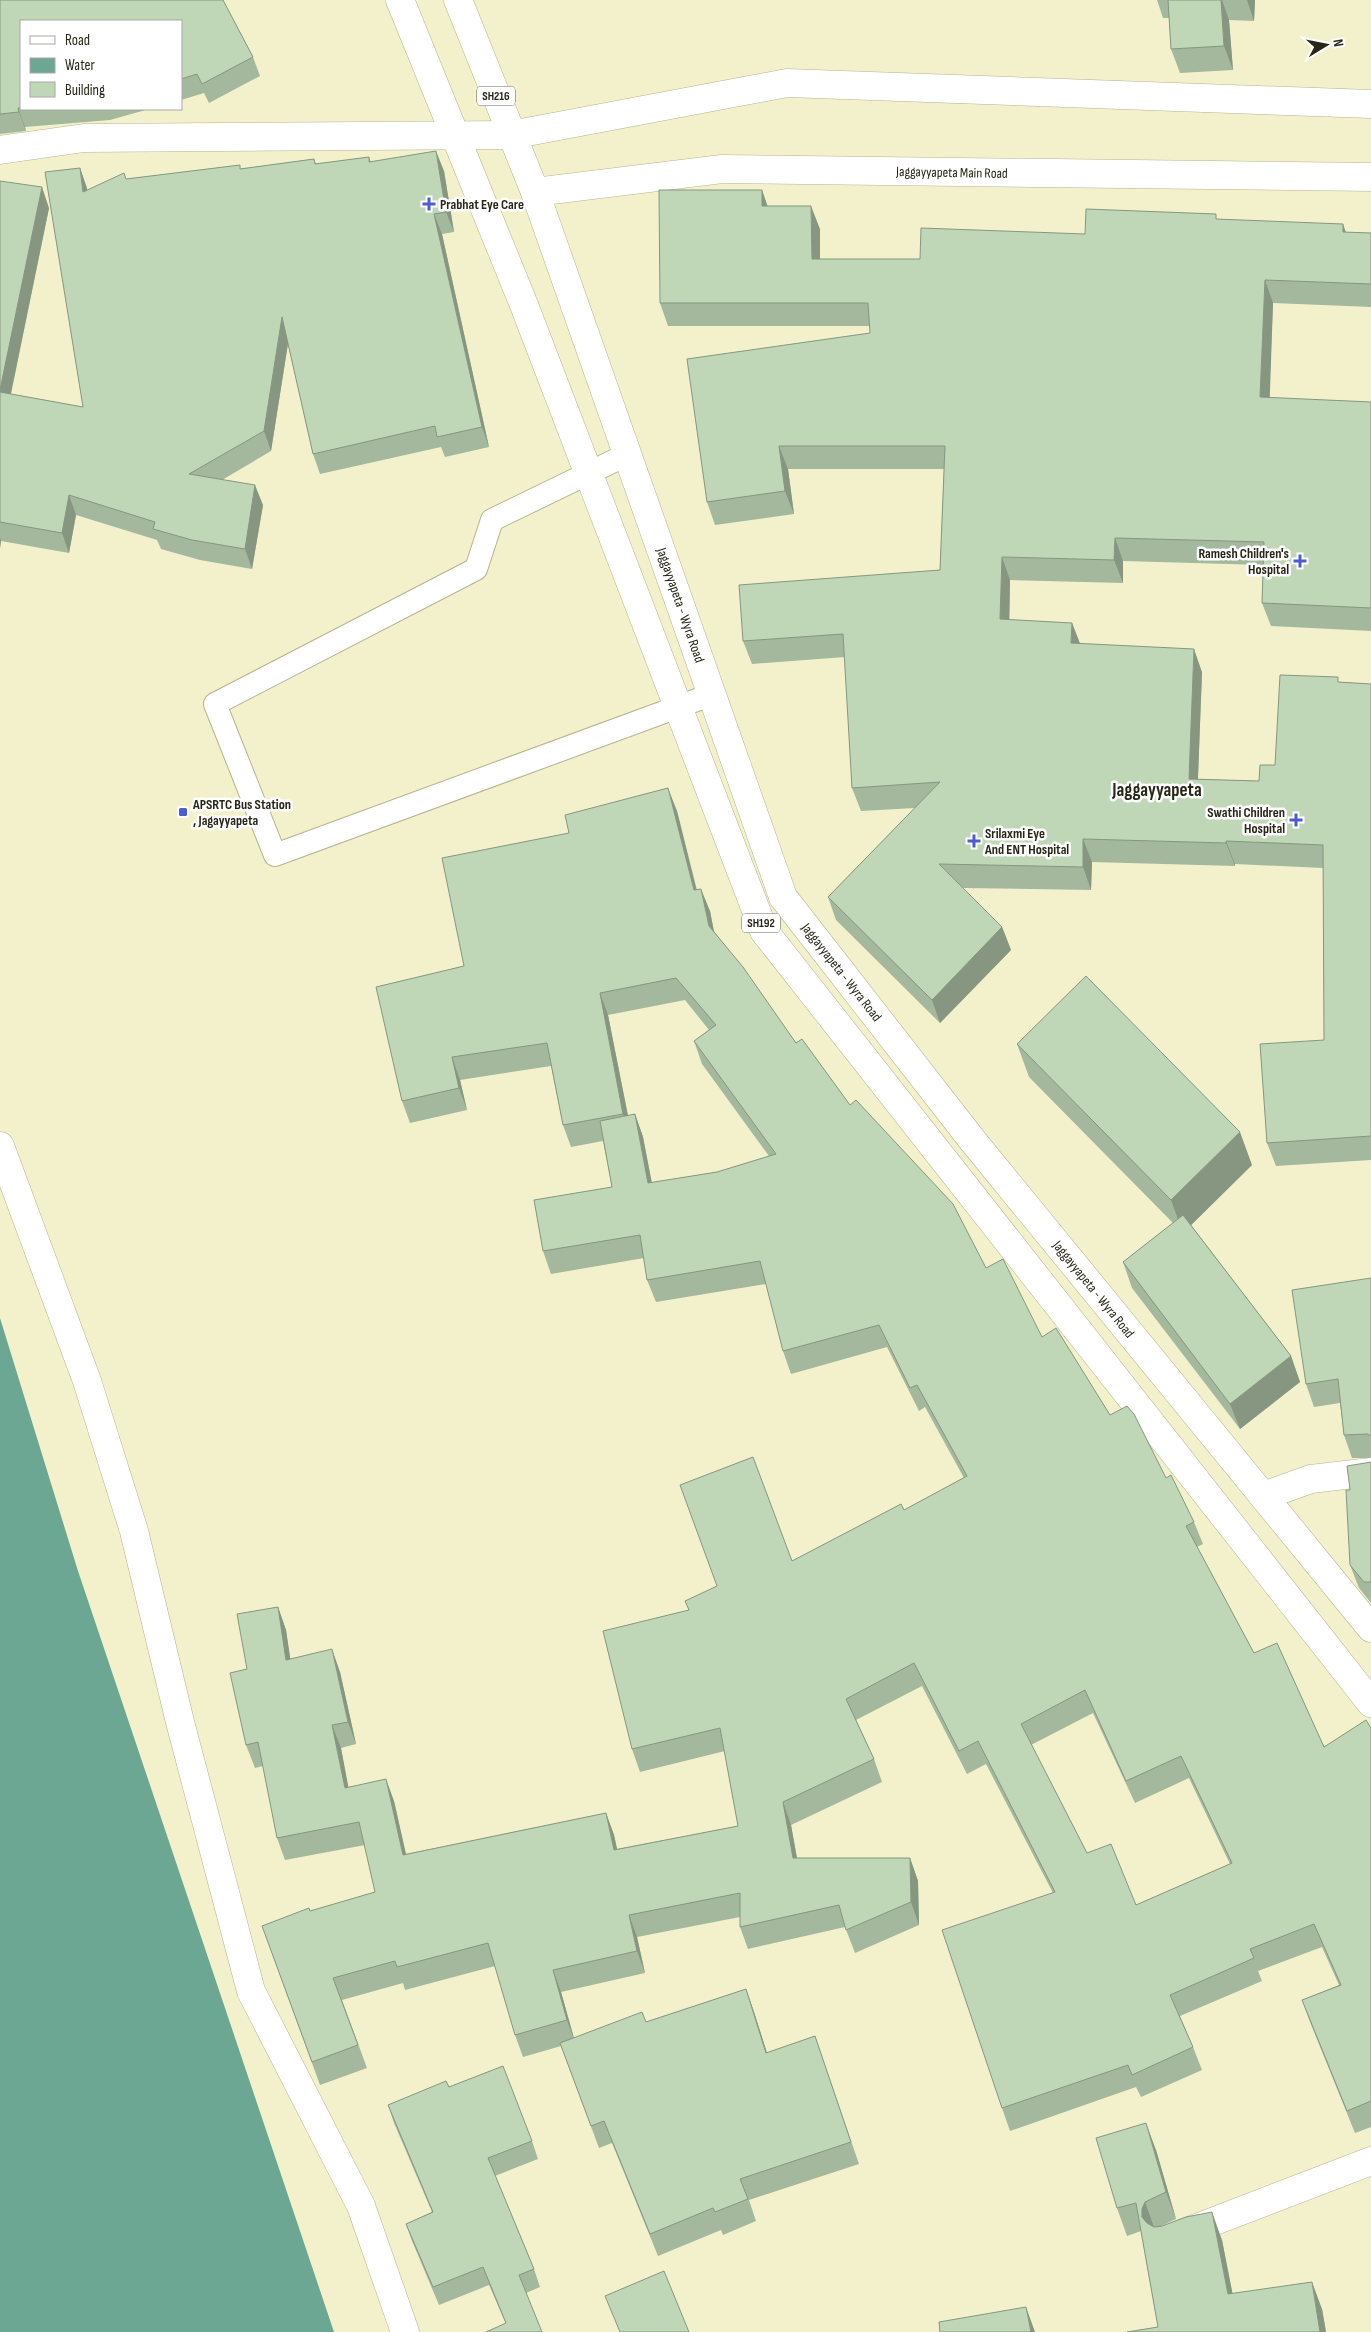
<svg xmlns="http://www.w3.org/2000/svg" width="1371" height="2332" font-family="'Sofia Sans Condensed',sans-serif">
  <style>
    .water { fill: #6ca794 }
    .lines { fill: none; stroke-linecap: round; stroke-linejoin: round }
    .service-casing { stroke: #b6b390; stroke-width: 24 }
    .minor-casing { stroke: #b6b390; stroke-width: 29 }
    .secondary-casing { stroke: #b6b390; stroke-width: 29 }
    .primary-casing { stroke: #b6b390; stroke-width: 29 }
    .service { stroke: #fff; stroke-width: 22 }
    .minor { stroke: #fff; stroke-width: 28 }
    .secondary { stroke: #fff; stroke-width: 28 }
    .primary { stroke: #fff; stroke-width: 28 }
    .wall { fill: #a4b89d; fill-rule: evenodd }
    .shaded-wall { fill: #869680 }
    .building { fill: #bfd6b7; stroke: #869680; fill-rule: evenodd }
    .poi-dot { fill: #4e5cd1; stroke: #fff; stroke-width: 2 }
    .labels { text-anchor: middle; stroke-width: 5; stroke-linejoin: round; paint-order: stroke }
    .shield { fill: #fff; stroke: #68675d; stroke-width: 1 }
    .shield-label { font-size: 12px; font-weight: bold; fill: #272618 }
    .street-label { font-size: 14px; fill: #272618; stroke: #fff }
    .poi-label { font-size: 14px; font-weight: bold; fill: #272618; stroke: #fff; text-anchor: start }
    .district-label { font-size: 19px; font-weight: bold; fill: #272618; stroke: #fff }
  </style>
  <rect width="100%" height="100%" fill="#f3f1cc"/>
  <path class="water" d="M0,1318l78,253 256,761h-334z"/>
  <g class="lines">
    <g class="service-casing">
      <path id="service" d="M628,454l-136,66 -16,49 -261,135 60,151 438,-161"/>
    </g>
    <g class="minor-casing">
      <path id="minor" d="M0,150l84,-12 427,-3
        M0,1146l87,235 47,150 46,191 71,269 110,215 44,126
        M1263,1496l48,-17 60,-7
        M1181,2234l190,-73"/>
    </g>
    <g class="secondary-casing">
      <path id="secondary" d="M511,135l276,-52 584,21
        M535,192l187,-23 649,8"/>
    </g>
    <g class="primary-casing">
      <path id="primary" d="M400,0l124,305 240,626 607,772
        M458,0l77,192 248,705 190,244 398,487"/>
    </g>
    <use href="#service" class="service"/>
    <use href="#minor" class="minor"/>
    <use href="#secondary" class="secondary"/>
    <use href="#primary" class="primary"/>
  </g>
  <path class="wall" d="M0,0h223l30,57 7,19 -51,27 -5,-10 -23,7v-79h-160v88h128l-39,11 -85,7 1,4 -26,3z
    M1157,0h98l-1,21 -25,-1 4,50 -53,3 -9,-24 -2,-31h-6z
    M369,157l2,5 73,9 10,61 -12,2 47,213 -44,10 -4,-10 -121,27 -7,-20 -25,-110 -17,107 -49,29 41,25 -11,64 -52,-9 -39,-11 -4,-9 -81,-25 -7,38 -68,-12 -1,7v-367l49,27 -38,186 72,13 -3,-239 7,22 39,-11 115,-10 73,-10 2,5z
    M762,190l5,16 53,23v30h100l165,-25 133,-15 128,13 25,1v74l-98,-4 -4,95 102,4v229l-100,-5 -9,-23 2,-38 -141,-4v22l-113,-3 -1,40 63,3 8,21 122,28 -4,107 61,2 16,-16 65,-83 31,2v476l-95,6 -9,-23 57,-103 -1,-172 -88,-4v2l-143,-4 -1,28 -128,-2 39,39 9,23 -71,73 -104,-103 -8,-23 87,-89 -54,3 -9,-23 -7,-131 -93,7 -9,-23 197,-71 4,-101h-156l6,45 -79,11 -8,-23 163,-169v-7h-202l-8,-23z
    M677,811l20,79 13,21 4,20 82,112 54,62 192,232 68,78 56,63 28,44 9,22 -6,3 57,106 70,94 47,-19v399l-16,6 -45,-111 -8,-22 37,-15 -17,-38 -64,24 4,10 -82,35 13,31 9,23 -61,27 -5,-10 -126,44 -8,-23 51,-215 -67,-129 -19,10 -45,-88 -66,34 18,39 8,23 -91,43 6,33h113l8,23 1,44 -64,28 -10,-26 -97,22 -8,-22v-10l-103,20 8,36 -84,19 13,46 72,-16 100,-33 8,23 13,41 48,-17 44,128 -110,36 7,21 -33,14 -2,-5 -63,26 -46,-113 -13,5 -38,-102 -38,11 -8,-22 -20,-69 -90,24 -2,-7 -61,17 25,68 -47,17 -58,-159 113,-34 -10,-47 -80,15 -8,-22 -14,-72 -8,2 -9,-23 1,-76 31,-62 8,23 4,29 50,13 16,72 -15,4 7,40 46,13 12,53 200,-41 8,22 3,14 121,-23 -13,-75 -85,21 -8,-23 57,-139 -4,-9 107,-40 112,-51 60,-32 -39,-71 -6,4 -32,-64 -96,27 -8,-23 -17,-67 -110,18 -9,-22 -3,-22 -93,16 -8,-23 69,-64 -9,-46 -32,6 -8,-22 -12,-59 -91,14 7,30 -57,13 -8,-22 62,-135zM685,1000l24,30 -15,11 8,23 67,92 -52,16 -65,11 -9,-46 -8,-23 -7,2 -20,-101zM1093,1713l42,90 54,-25 41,86 -94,41 -49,-52 -56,-108z
    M1017,1044l235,121 -61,60 100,131 9,26 -60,47 -108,-141 -9,-26 50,-39 -144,-146z
    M1371,1278v180h-19l-8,-23 -4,-32 -26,4 -8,-23z
    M1371,1462v141l-12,-15 -9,-23v-75z
    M449,2087l83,54 6,18 -43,17 39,93 6,18 -14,6 -20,31 -17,-39 -50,20 -27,-64 -6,-17 26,-12 -38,-89 -6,-18z
    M1156,2150l20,69 -15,7 61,14 10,53 90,16 4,23h-199l31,-5 -17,-96 -14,5 -10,-28z"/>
  <path class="shaded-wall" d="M1221,0h1l7,20 4,50 -9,-24z
    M1247,0h8l-1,21z
    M18,108l7,19 1,4 -7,-19z
    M436,151l8,20 10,61 -8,-20z
    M80,168l7,20 3,25 -7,-21z
    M42,187l7,21 -42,204 -7,-19v-3z
    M762,190l8,23 -8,-7z
    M811,206l9,23v53l-8,-23z
    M434,214l8,20 47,213 -7,-20z
    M1343,224l8,23 -8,-15z
    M1265,280l8,23 -4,117 -9,-23z
    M282,317l7,20 -18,114 -7,-20z
    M779,446l9,23 6,45 -9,-23z
    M255,485l8,20 -11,64 -7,-20z
    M69,495l7,20 -7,38 -7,-20z
    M0,537l1,4 -1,7z
    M1115,538l8,23v22l-9,-23z
    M1002,557l8,23 -1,62 -9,-23z
    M1072,623l9,23 -10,-3z
    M1194,649l8,23 -5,130 -8,-23z
    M668,788l9,23 25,102 -8,-23z
    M1083,839l9,23 -1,28 -8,-23z
    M1226,841l9,23v2l-9,-23z
    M701,889l9,22 7,37 -8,-22z
    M1002,927l9,23 -71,73 -8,-23z
    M600,993l8,22 24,121 -9,-22z
    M452,1057l8,23 7,30 -8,-22z
    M635,1114l8,23 13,69 -8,-23z
    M1240,1132l12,33 -69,68 -12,-33z
    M1291,1356l9,26 -60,47 -10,-25z
    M278,1607l8,23 8,53 -8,-23z
    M332,1649l8,23 16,72 -8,-22z
    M332,1725l9,23 12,63 -8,-23z
    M386,1779l8,22 17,76 -8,-22z
    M783,1802l8,23 10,56 -8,-23z
    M606,1813l8,22 8,37 -8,-22z
    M910,1858l8,23 1,44 -8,-23z
    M629,1915l8,22 8,36 -8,-22z
    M553,1970l8,22 14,50 -8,-22z
    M746,1989l8,23 20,63 -8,-22z
    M1146,2123l10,27 20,69 -10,-27z
    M1145,2202l10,28 -3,6 -10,-19v-8z
    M1212,2212l10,28 16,81 -10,-27z
    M1312,2282l10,27 4,23h-6z
    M1026,2307l9,25h-4z"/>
  <path class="building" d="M0,0h223l30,57 -51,27 -5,-10 -16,5v-58h-160v87h-3l1,4 -19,2z
    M1168,0h53l3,46 -53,3z
    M436,151l10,61 -12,2 48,213 -45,10 -2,-11 -122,28 -31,-137 -18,114 -75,43 66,11 -10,64 -53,-9 -39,-11 2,-7 -86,-27 -7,38 -62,-11v-130l83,15 -38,-235 35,-4 3,24 41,-19 2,6 114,-14v4l74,-10 1,5 54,-7v5z
    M0,181l42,6 -42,203z
    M659,190h103v16h49l1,53h108l1,-31 164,6 1,-25 130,5v5l127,5v8l28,1v51l-106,-4 -5,117 111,5v206l-109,-5 2,-61 -149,-4 -1,22 -112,-3 -2,62 72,4 -1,20 123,6 -5,130 70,2 1,-16h15l5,-90 58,2v5l33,2v452l-104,7 -7,-99 64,-4 -1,-195 -97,-4v2l-143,-4v28l-144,-3 63,63 -70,73 -104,-103 112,-115 -88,6 -9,-154 -100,7 -4,-56 201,-15 5,-124h-166l6,45 -78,11 -20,-143 183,-26 -2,-30h-208z
    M668,788l26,102 7,-1 8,37 34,41 53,76 6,-4 48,66 6,-5 97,104 33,64 17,-9 39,78 14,-9 54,87 17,-9 7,8 32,64 5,-3 23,47 -8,4 68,127 23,-10 47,104 42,-27 5,8v373l-24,10 -45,-111 39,-15 -27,-61 -64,25 4,9 -84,37 23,52 -61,28 -4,-10 -126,43 -60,-178 113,-38 -77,-151 -19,10 -45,-88 -68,36 28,60 -91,43 10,56h117l1,44 -65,28 -7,-25 -99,22v-34l-111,22 8,36 -84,19 14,50 -52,15 -27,-92 -91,24 -2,-6 -62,17 25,67 -46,17 -50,-136 47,-18 1,3 65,-19 -16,-70 -82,16 -19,-96 -12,3 -16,-72 17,-4 -10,-55 41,-7 8,53 46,-11 16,73 -16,3 13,63 41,-9 17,76 203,-42 8,37 124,-24 -18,-98 -88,21 -29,-118 86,-21 -4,-9 32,-15 -37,-101 73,-28 39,104 109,-57 3,6 63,-34 -50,-91 -7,3 -31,-63 -96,26 -23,-90 -113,19 -7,-45 -97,16 -9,-51 78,-13 -12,-66 35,-7 13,69 69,-11 59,-18 -82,-113 22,-16 -40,-47 -76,15 23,121 -60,11 -16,-82 -95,14 7,31 -57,13 -26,-114 88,-21 -22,-108 127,-25 -4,-18zM1085,1690l41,91 55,-25 51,107 -96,42 -25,-61 -24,9 -66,-129z
    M1086,976l154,156 -69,68 -154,-156z
    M1183,1215l108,141 -61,48 -107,-142z
    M1371,1278v158l-3,-2 -24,1 -6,-56 -32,5 -14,-94z
    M1371,1462v120h-7l-14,-17 -4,-75h4l-3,-24z
    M746,1989l20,64 49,-17 36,106 -111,37 8,20 -33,13 -2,-4 -63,26 -46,-113 -13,5 -31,-83 82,-31 4,10z
    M503,2066l29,75 -44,17 46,111 -15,6 23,57h-56l20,-9 -23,-56 -50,20 -27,-63 27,-12 -45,-107 58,-24 3,6z
    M1146,2123l20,69 -21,10 -3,7v8l5,6 7,4 8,-1 24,-9 26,-5 16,82 84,-12 8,50h-193l31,-5 -22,-124 -19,5 -21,-70z
    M664,2271l25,61h-69l-15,-36z
    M1026,2307l5,25h-91l-1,-10z"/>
  <g class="poi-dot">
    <path d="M426.5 196.5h5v5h5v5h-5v5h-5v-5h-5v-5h5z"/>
    <path d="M1297.5 553.5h5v5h5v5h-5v5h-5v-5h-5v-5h5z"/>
    <rect x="178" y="807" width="10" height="10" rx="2.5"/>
    <path d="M1293.5 812.5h5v5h5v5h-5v5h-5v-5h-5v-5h5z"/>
    <path d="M971.5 833.5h5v5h5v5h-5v5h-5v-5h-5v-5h5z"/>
  </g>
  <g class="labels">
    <g class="shield">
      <rect x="477" y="86.5" width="38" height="19" rx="4"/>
      <rect x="742" y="913.5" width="38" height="19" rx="4"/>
    </g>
    <g class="shield-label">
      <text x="496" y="100">SH216</text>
      <text x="761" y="927">SH192</text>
    </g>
    <g class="street-label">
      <text transform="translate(952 172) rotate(1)" y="5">Jaggayyapeta Main Road</text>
      <text transform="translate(681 605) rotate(71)" y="5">Jaggayyapeta - Wyra Road</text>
      <text transform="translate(842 972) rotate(52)" y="5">Jaggayyapeta - Wyra Road</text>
      <text transform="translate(1094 1289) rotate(51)" y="5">Jaggayyapeta - Wyra Road</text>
    </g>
    <g class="poi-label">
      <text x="440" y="209">Prabhat Eye Care</text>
      <text x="1289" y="558" text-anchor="end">Ramesh Children's<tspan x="1289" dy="16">Hospital</tspan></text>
      <text x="193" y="809">APSRTC Bus Station<tspan x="193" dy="16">, Jagayyapeta</tspan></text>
      <text x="1285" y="817" text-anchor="end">Swathi Children<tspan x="1285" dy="16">Hospital</tspan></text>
      <text x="985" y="838">Srilaxmi Eye<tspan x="985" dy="16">And ENT Hospital</tspan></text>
    </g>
    <g class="district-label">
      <text x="1157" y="796">Jaggayyapeta</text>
    </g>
  </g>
  <rect x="20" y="20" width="162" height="90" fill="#ffffff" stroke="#a9a8a3"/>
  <rect x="30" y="36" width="25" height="8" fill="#ffffff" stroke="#a9a8a3"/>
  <text x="65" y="45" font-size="15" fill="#272618">Road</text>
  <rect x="30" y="58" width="25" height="15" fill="#6ca794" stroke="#a9a8a3"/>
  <text x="65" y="70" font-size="15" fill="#272618">Water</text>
  <rect x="30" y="82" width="25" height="15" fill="#bfd6b7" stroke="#a9a8a3"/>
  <text x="65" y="95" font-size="15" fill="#272618">Building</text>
  <g transform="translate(1326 45) rotate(80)" stroke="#ffffff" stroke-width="4" paint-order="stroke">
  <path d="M0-4L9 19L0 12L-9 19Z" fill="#272618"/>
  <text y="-8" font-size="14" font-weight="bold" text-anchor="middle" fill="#272618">N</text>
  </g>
</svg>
